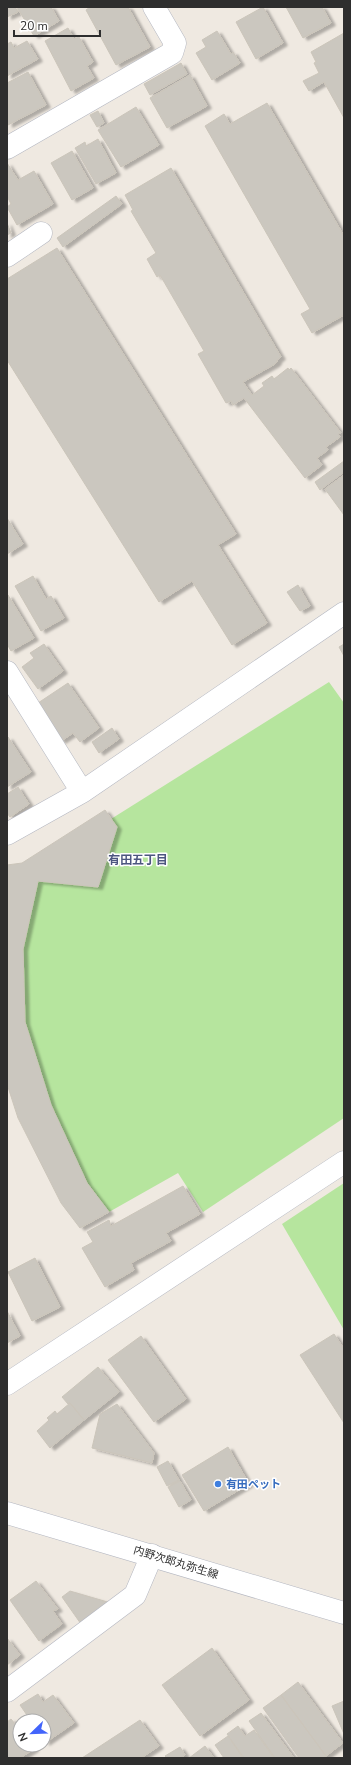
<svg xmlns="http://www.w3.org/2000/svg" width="351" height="1765" font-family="'Nunito Sans','Noto Sans JP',sans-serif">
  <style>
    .green { fill: #b6e59e }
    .building { fill: #cbc7bf; stroke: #cbc5ba; filter: url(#shadow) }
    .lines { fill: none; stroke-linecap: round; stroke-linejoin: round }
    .street-casing { stroke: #b4b7c1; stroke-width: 23 }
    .secondary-casing { stroke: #b4b7c1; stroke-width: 23 }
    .street { stroke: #fff; stroke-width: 22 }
    .secondary { stroke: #fff; stroke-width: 22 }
    .shop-dot { fill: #3f7fe0; stroke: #fff; stroke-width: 1.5 }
    .labels { text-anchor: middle; stroke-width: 3; stroke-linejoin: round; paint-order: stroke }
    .shop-label { font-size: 11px; font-weight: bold; fill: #366cbe; stroke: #fff; text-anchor: start }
    .street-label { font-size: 11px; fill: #2e2e2e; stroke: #fff }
    .neighbourhood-label { font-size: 12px; font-weight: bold; fill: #4d5680; stroke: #fff }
  </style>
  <defs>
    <filter id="shadow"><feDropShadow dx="4.5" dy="2.5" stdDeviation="1" flood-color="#0004"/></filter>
  </defs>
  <rect width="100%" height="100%" fill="#efe9e1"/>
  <path class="green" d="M329,682l15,21v415l-141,94 -25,-39 -69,39 -22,-29 -36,-78 -26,-83 -2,-73 15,-68 60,6 13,-68z
    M344,1183v147l-62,-106z"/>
  <path class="building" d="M7,7h8l3,5 -11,5z
    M17,7h34l8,14 -25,15z
    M90,7h38l22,40 -34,18 -30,-55z
    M263,7l20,36 -27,16 -20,-37z
    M286,7h36l9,16 -28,15z
    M68,28l6,11 5,-2 14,25 -6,4 7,12 -23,13 -26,-50z
    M217,31l14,23 2,-2 7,11 -28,17 -16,-27 10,-6 -4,-7z
    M344,33v85l-20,-36 -15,9 -6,-10 16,-8 -5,-10 2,-1 -5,-10z
    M27,41l11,18 -31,17v-32l4,-2 3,6z
    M181,63l6,11 -37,21 -6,-11z
    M28,72l18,33 -38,20 -1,-42z
    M190,75l17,31 -40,22 -17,-30z
    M267,103l77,133v79l-32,18 -11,-19 9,-5 -105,-183 19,-12 6,10z
    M136,107l23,38 -38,22 -23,-37z
    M98,111l6,12 -7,4 -7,-12z
    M98,139l18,34 -20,11 -21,-36 10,-6 1,4z
    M72,151l21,37 -21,12 -21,-37z
    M7,163l11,17 16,-9 19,33 -36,21 -10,-18 4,-3 -4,-8z
    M171,168l110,189 -4,3v2l-2,2 -32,18 9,13 12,-9 -2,-3 10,-7 2,3 14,-11 1,2 2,-2 50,65 -3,1 2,3 -14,10 2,3 -11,8 5,7 -17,13 -61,-80 -11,7 -2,-4 -5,2 -28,-49 6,-3 -44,-76 -3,2 -10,-18 9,-6 -25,-42 2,-1 -8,-15z
    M116,196l6,8 -59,43 -6,-9z
    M7,223l4,10 -4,2z
    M57,248l179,286 -18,11 49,78 -35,22 -40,-64 -33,21 -152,-242v-81z
    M344,461v11l-24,18 -5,-8z
    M344,475v40l-19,-26z
    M7,518l16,26 -16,10z
    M33,576l13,23 5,-3 13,22 -23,13 -26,-45z
    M298,585l12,21 -10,5 -13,-19z
    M8,595l26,43 -23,13 -4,-7v-48z
    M44,644l19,27 -25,18 -16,-22 12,-9 -4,-5z
    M344,644v12l-5,-9z
    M68,683l31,45 -19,14 -7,-9 -12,8 -26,-36z
    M112,728l7,11 -20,14 -7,-11z
    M8,737l23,35 -24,15v-49z
    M18,787l11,17 -19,13 -3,-4v-19z
    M105,810l12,17 -19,60 -60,-6 -15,68 2,73 26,83 36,78 22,29 -29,16 -19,-25 -43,-85 -11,-34v-219l15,-2z
    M183,1186l17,28 -34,19 5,8 -40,22 3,7 -29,17 -23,-39 11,-6 -6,-10 22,-12 2,6z
    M35,1258l25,49 -28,14 -24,-49z
    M7,1311l13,25 -13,7z
    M334,1334l10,15v74l-44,-68z
    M141,1336l45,63 -32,23 -46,-62z
    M98,1367l21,25 -35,28 -14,-17 -2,1 -6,-7z
    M70,1403l14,17 -34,28 -13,-17 12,-11 -2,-2 8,-7 2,3z
    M117,1404l37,49 -2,10 -60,-15 8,-34z
    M228,1447l21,37 -45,27 -22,-36z
    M168,1461l11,19 -12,6 -10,-19z
    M180,1481l11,19 -12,7 -11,-20z
    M36,1581l22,28 -5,2 9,13 -23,17 -29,-41z
    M70,1591l41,12 -30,21 -19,-27z
    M7,1638l13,17 -13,10z
    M212,1648l37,52 -49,36 -38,-51z
    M298,1682l45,61 -17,13 -45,-61z
    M38,1694l5,8 10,-7 21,28 -29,20 -1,-22h-13l-11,-16z
    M281,1695l45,61 -3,2h-24l-36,-50z
    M344,1701v33l-12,-28z
    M261,1713l33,45h-19l-26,-37z
    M11,1719l9,11v15h12l2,4 -14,9h-13v-36z
    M140,1720l19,26 -18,12h-59z
    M238,1726l7,10 9,-6 20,28h-30l-17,-24z
    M228,1736l15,22h-19l-9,-13z
    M205,1746l9,12h-25z
    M180,1747l5,8 -5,3h-13l-2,-2z"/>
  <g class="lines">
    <g class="street-casing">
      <path id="street" d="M7,148l165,-95 3,-10 -21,-36
        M7,256l34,-23
        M7,672l75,120
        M7,834l75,-42 262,-179
        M7,1691l128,-96 17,-40"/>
    </g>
    <g class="secondary-casing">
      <path id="secondary" d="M7,1384l337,-222
        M7,1513l337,100"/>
    </g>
    <use href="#street" class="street"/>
    <use href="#secondary" class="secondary"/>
  </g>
  <circle class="shop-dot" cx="218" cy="1484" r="4"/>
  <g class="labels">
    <g class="shop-label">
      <text x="226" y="1488">有田ペット</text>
    </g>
    <g class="street-label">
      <text transform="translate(176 1562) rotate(17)" y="4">内野次郎丸弥生線</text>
    </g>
    <g class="neighbourhood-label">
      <text x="138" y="864">有田五丁目</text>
    </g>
  </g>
  <rect width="351" height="1765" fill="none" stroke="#2e2e2e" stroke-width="16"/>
  <g transform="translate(32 1733) rotate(247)"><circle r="19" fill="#ffffff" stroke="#ababab"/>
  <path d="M0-3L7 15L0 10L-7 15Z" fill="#4264fb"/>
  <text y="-6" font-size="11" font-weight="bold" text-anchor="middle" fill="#2e2e2e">N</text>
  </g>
  <path d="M14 30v6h86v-6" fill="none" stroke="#2e2e2e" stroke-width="2"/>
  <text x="20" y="30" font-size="12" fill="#2e2e2e" stroke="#ffffff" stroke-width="3" paint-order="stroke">20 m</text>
</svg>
